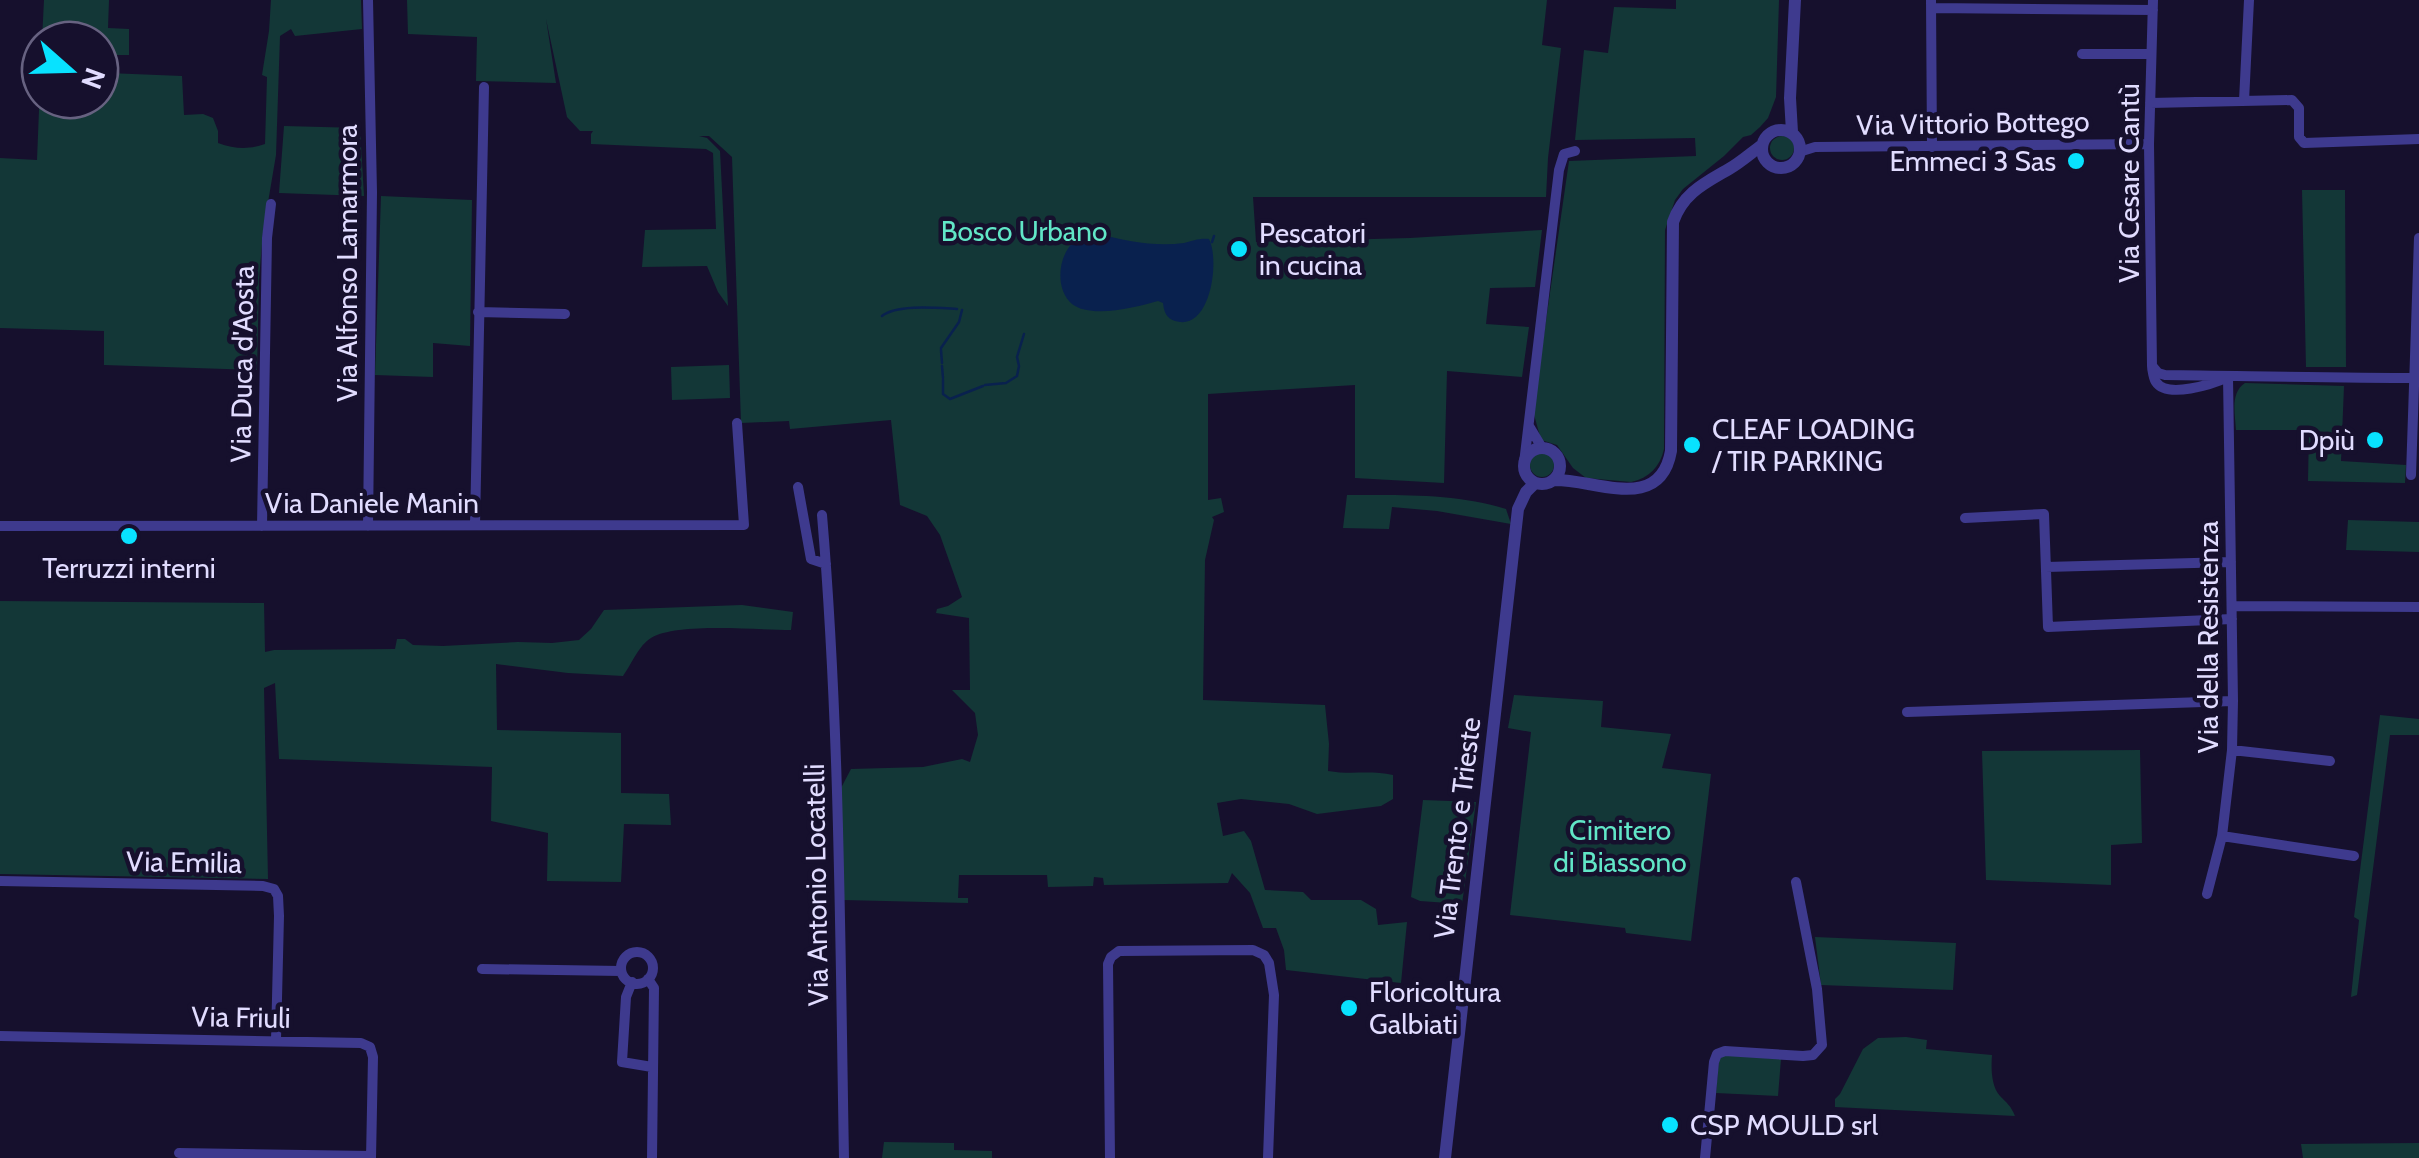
<svg xmlns="http://www.w3.org/2000/svg" width="2419" height="1158" font-family="Cabin,sans-serif">
  <style>
    .green { fill: #133737 }
    .water { fill: #09214e }
    .lines { fill: none; stroke-linecap: round; stroke-linejoin: round }
    .stream { stroke: #09214e; stroke-width: 2.5 }
    .minor { stroke: #3e3a8e; stroke-width: 10 }
    .tertiary { stroke: #3e3a8e; stroke-width: 12 }
    .poi-dot { fill: #08e2ff; stroke: #16102d; stroke-width: 4 }
    .labels { text-anchor: middle; stroke-width: 9; stroke-linejoin: round; paint-order: stroke }
    .street-label { font-size: 28px; fill: #e1dcff; stroke: #16102d }
    .poi-label { font-size: 28px; fill: #e1dcff; stroke: #16102d; text-anchor: start }
    .park-label { font-size: 28px; fill: #61e6c7; stroke: #16102d }
  </style>
  <rect width="100%" height="100%" fill="#16102d"/>
  <path class="green" d="M44,0h65l-1,28 21,1v26h-20l-1,18 74,3 2,39 19,-1 10,4 5,13v12c17,6 30,7 47,1l2,-67 -5,-2 7,-44 2,-31h90l1,29 -67,7 -4,-7 -11,7 -4,119 -13,77 -4,48 -2,90 -153,-5v-34l-104,-3v-170l37,2 3,-75v15h60v-60h-58z
    M407,0h1140l-5,45 19,3 -13,110 -2,39h-293l3,45 154,-4 132,-8 -7,57 -45,1 -4,36 43,3 -7,50 -75,-6 -3,112 -89,-5v-93l-147,9v106l13,-2 3,14 -12,5 2,3 -9,40 -2,140 122,5 4,39 -1,27c22,4 43,-1 65,4v24l-12,7 -64,8 -28,-10 -48,-5 -24,4 6,33 21,-5 7,10 14,49 38,2 8,8h50l15,9 2,16 29,-3 -6,61 -115,-13 -2,-20 -8,-22h-13l-13,-35 -18,-20 -4,10 -124,2 -1,-7 -9,-1 -1,9 -45,1 -1,-12h-88l-1,23h10v5l-125,-3 -2,-112 10,-19 72,-2 39,-8 8,3 8,-27 -3,-22 -23,-23h18l-1,-72 -33,-5 1,-4 11,-3 14,-9 -22,-62 -13,-19 -27,-11 -9,-85 -101,9 -1,-8 -48,2 -9,-266 -23,-21h-10l8,2 13,13 8,155 -10,-14 -11,-26 -65,1 3,-37 71,-1 -3,-76 -7,-4 -115,-5v-10l2,-3h-13l-13,-14 -21,-98 10,64 -80,-2 1,-44 -69,-3z
    M1676,0h103l-3,97 -8,21 -8,9 -9,8 -8,2 -19,19 -41,33 -8,11 -10,30 -1,219c-4,18 -15,29 -33,33l-45,-4 -13,-10 -16,-23 -16,-5 -8,-29 36,-250 127,-5 -1,-18 -120,2 9,-90 24,3 6,-46 62,2z
    M284,126l76,2 4,68 -85,-3z
    M1770 148a12 12 0 1 1 24 0a12 12 0 1 1-24 0Z
    M2302,190h43l1,177h-40z
    M381,196l91,4 -2,146 -37,-3v34l-58,-2z
    M729,365l1,33 -58,2 -1,-33z
    M2245,383l99,3 -3,75 65,4 -1,18 -97,-2 1,-51h-73c-1,-17 -6,-37 9,-47z
    M1530 465a12 12 0 1 1 24 0a12 12 0 1 1-24 0Z
    M1347,495c51,0 109,-2 159,14l5,15 -74,-13 -45,-4 -3,22 -46,-1z
    M2348,520l71,2v30l-73,-2z
    M0,601l264,2 1,49 9,-2 121,-1 2,-10h8l8,6 30,1 75,-4 34,1 27,-3 12,-11 13,-19 138,-5 51,7 -2,18c-33,0 -114,-8 -140,8 -12,7 -20,27 -28,38l-55,-3 -72,-9 1,66 124,3v60l48,1 2,31 -47,-1 -3,58 -74,-1 1,-48 -57,-12 1,-54 -213,-8 -4,-76 -11,5 4,191 -268,-5z
    M1514,695l89,6 -2,26 70,7 -9,34 49,6 -20,167 -65,-8 -1,-5 -115,-13 21,-183 -23,-4z
    M2380,715l39,4v16h-29l-33,260 -6,2 8,-77 -5,-3z
    M2140,750l2,93 -31,2v40l-125,-5 -4,-129z
    M1423,800l53,2 -14,102 -42,-3 -9,-4z
    M1815,937l141,6 -3,47 -132,-5z
    M1906,1037l21,3 -1,9 66,6c-1,13 -1,31 8,41 7,7 11,10 15,20l-180,-9v-8l5,-5 23,-45 15,-11z
    M1724,1055l57,4 -3,37 -62,-3 3,-34z
    M884,1142l70,1v7l38,1v7h-110z
    M2419,1143v15h-116l-2,-14z"/>
  <path class="water" d="M1099,234c28,7 56,13 85,9 9,-2 15,-5 25,-4 11,21 2,93 -34,82 -9,-3 -11,-9 -12,-18l-5,-2c-21,6 -67,18 -86,3 -18,-15 -14,-51 4,-64 7,-5 15,-5 23,-6z"/>
  <g class="lines">
    <path class="stream" d="M1212,242l2,-6
      M882,316c15,-12 56,-8 75,-7
      M941,348l18,-26 3,-12
      M941,350l1,13
      M942,366l1,12
      M943,380v14l7,5 33,-13
      M985,385l21,-2 11,-7 2,-10 -2,-9 7,-23"/>
    <path class="minor" d="M368,0l4,192 -4,334
      M1931,0l1,147
      M2153,0l-4,144 3,222c0,3 2,14 4,16 11,17 57,2 72,-5
      M1931,8l222,2
      M2082,54h69
      M2244,101l5,-101
      M2150,103l142,-3 7,8v29l5,6 115,-4
      M1799,152l16,-5 334,-3
      M478,312l87,2
      M2153,367l5,6 7,2c85,1 169,3 254,3
      M1529,426l12,20
      M1524,463l35,-293 5,-16 11,-3
      M2411,475l8,-237
      M798,487l13,72 15,5
      M822,515c18,214 18,429 22,643
      M1965,518l79,-4 4,113 184,-8
      M475,525l9,-438
      M0,526l744,-1 -7,-102
      M262,526l5,-288 4,-34
      M2046,567l185,-5
      M2232,606l187,1
      M1907,712l326,-11
      M2232,750l98,11
      M2222,836l132,20
      M0,881l263,5 11,3 4,7 1,20 -3,124
      M2207,894l15,-58 10,-86 1,-49 -5,-324
      M621 968a16 16 0 1 1 32 0a16 16 0 1 1-32 0Z
      M482,969l139,2
      M648,979l6,9 -2,170
      M632,982l-6,15 -4,65 30,5
      M0,1036l361,7 9,4 3,10 -2,101
      M179,1153l192,3
      M1110,1158l-2,-194 3,-7 8,-6 134,-1 11,5 5,8 5,32 -6,163
      M1705,1158l9,-96 3,-8 8,-3 78,5 10,-1 9,-10 -5,-56 -21,-107"/>
    <path class="tertiary" d="M1762 149a19 19 0 1 1 38 0a19 19 0 1 1-38 0Z
      M1792,132l-2,-34 5,-98
      M1524 466a18 18 0 1 1 36 0a18 18 0 1 1-36 0Z
      M1554,480c41,-1 106,34 117,-29l2,-229c10,-29 32,-39 56,-53 12,-7 22,-16 33,-24
      M1445,1158l73,-649 8,-17 9,-9"/>
  </g>
  <g class="poi-dot">
    <circle cx="2076" cy="161" r="10"/>
    <circle cx="1239" cy="249" r="10"/>
    <circle cx="2375" cy="440" r="10"/>
    <circle cx="1692" cy="445" r="10"/>
    <circle cx="129" cy="536" r="10"/>
    <circle cx="1349" cy="1008" r="10"/>
    <circle cx="1670" cy="1125" r="10"/>
  </g>
  <g class="labels">
    <g class="street-label">
      <text transform="translate(1973 123) rotate(-1)" y="10">Via Vittorio Bottego</text>
      <text transform="translate(2129 183) rotate(-90)" y="10">Via Cesare Cantù</text>
      <text transform="translate(347 263) rotate(-90)" y="10">Via Alfonso Lamarmora</text>
      <text transform="translate(242 364) rotate(-89)" y="10">Via Duca d'Aosta</text>
      <text x="372" y="513">Via Daniele Manin</text>
      <text transform="translate(2208 637) rotate(-90)" y="10">Via della Resistenza</text>
      <text transform="translate(1457 828) rotate(-83)" y="10">Via Trento e Trieste</text>
      <text transform="translate(184 862) rotate(1)" y="10">Via Emilia</text>
      <text transform="translate(816 885) rotate(-91)" y="10">Via Antonio Locatelli</text>
      <text transform="translate(241 1017) rotate(1)" y="10">Via Friuli</text>
    </g>
    <g class="poi-label">
      <text x="2056" y="171" text-anchor="end">Emmeci 3 Sas</text>
      <text x="1259" y="243">Pescatori<tspan x="1259" dy="32">in cucina</tspan></text>
      <text x="1712" y="439">CLEAF LOADING<tspan x="1712" dy="32">/ TIR PARKING</tspan></text>
      <text x="2355" y="450" text-anchor="end">Dpiù</text>
      <text x="129" y="578" text-anchor="middle">Terruzzi interni</text>
      <text x="1369" y="1002">Floricoltura<tspan x="1369" dy="32">Galbiati</tspan></text>
      <text x="1690" y="1135">CSP MOULD srl</text>
    </g>
    <g class="park-label">
      <text x="1024" y="241">Bosco Urbano</text>
      <text x="1620" y="840">Cimitero<tspan x="1620" dy="32">di Biassono</tspan></text>
    </g>
  </g>
  <g transform="translate(70 70) rotate(110)"><circle r="48" fill="#16102d" stroke="#676281" stroke-width="2.5"/>
  <path d="M0-8L18 38L0 25L-18 38Z" fill="#08e2ff"/>
  <text y="-15" font-size="28" font-weight="bold" text-anchor="middle" fill="#e1dcff">N</text>
  </g>
</svg>
